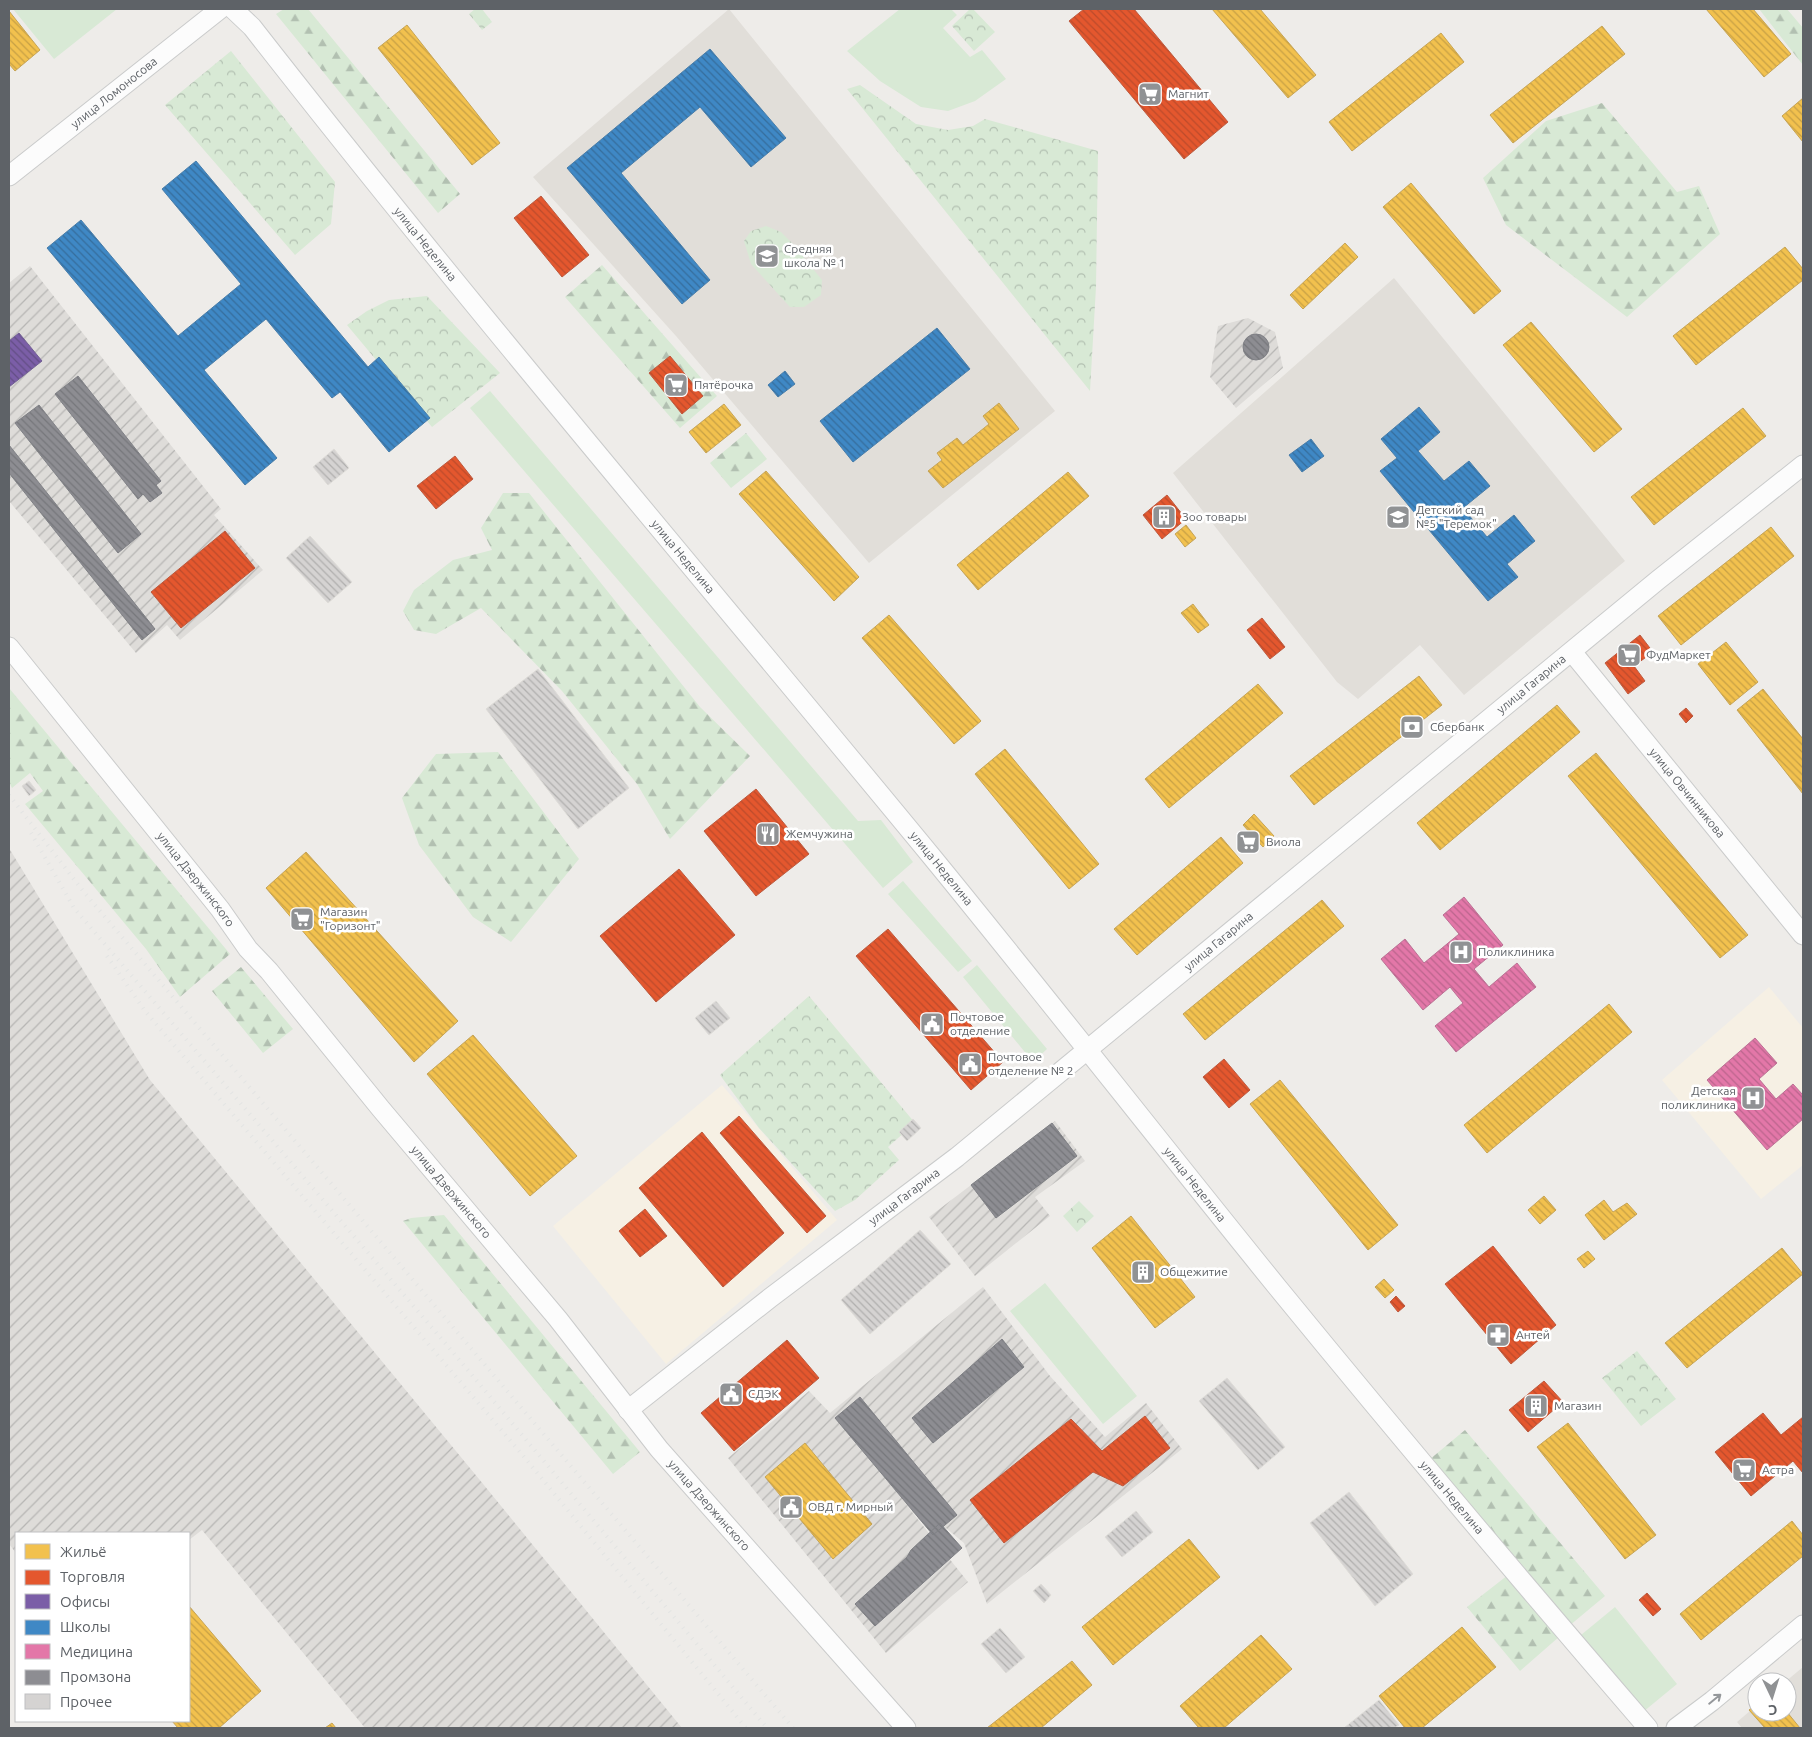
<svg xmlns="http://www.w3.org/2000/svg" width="1812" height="1737" font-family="Ubuntu,sans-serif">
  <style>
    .commercial { fill: #f6f0e4 }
    .industrial { fill: url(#industrial-furrows) }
    .education { fill: #e1ded9 }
    .green { fill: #d8e9d5 }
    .forest { fill: url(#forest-firs) }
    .park { fill: url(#park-crowns) }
    .homes { fill: url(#homes-back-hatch); stroke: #c6a456 }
    .shops { fill: url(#shops-back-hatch); stroke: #bc5a3f }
    .offices { fill: url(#offices-back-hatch); stroke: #725f94 }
    .schools { fill: url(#schools-back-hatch); stroke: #487da9 }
    .health { fill: url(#health-back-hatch); stroke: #bb7194 }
    .industry { fill: url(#industry-back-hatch); stroke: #7f8085 }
    .building { fill: url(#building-back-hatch); stroke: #dedcd8 }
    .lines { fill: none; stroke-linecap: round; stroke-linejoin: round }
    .minor-casing { stroke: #cacbcb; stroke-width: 21 }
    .minor { stroke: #fcfcfc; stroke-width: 19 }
    .rail { stroke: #e3e4e3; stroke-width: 4; stroke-dasharray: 1 6; stroke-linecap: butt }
    .oneway { stroke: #95989b }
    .labels { text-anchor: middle; stroke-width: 5; stroke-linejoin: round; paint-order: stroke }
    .street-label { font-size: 12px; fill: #5e6267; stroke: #fff }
    .poi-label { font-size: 12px; fill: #5e6267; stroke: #fff; text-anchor: start }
  </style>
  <defs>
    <pattern id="industrial-furrows" width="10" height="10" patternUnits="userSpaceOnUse" patternTransform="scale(1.25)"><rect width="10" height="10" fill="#dedcd9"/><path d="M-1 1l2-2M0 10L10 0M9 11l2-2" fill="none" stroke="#b7b6b4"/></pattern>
    <pattern id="forest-firs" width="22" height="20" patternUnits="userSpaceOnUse" patternTransform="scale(1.25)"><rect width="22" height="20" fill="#d8e9d5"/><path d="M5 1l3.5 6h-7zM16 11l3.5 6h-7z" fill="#b2c0b1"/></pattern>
    <pattern id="park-crowns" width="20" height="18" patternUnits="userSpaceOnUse" patternTransform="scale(1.25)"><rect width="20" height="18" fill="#d8e9d5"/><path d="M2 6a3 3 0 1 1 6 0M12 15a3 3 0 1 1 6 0" fill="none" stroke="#b2c0b1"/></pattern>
    <pattern id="homes-back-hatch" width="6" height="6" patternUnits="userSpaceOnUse" patternTransform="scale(1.25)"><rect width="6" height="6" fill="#f2c14e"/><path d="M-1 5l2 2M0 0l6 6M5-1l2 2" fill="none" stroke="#c7a045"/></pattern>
    <pattern id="shops-back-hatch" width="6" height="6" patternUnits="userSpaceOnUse" patternTransform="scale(1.25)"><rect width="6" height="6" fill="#e4572e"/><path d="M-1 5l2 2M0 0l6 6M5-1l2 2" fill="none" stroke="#bc4b2b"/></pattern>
    <pattern id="offices-back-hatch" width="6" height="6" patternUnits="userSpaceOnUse" patternTransform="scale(1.25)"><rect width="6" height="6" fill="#7b5ea7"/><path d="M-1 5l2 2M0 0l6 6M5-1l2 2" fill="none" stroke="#634e85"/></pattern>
    <pattern id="schools-back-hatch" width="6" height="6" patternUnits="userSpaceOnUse" patternTransform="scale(1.25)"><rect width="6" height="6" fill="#3f88c5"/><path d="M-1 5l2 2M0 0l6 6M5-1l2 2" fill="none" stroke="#366d9c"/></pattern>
    <pattern id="health-back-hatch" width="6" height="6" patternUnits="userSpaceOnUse" patternTransform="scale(1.25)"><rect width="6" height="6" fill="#e377a8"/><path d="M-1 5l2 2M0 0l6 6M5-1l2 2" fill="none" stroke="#bb658d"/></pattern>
    <pattern id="industry-back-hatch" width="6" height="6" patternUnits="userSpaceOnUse" patternTransform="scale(1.25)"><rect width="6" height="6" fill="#8d8d92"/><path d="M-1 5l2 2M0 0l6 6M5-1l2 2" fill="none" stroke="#76777b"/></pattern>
    <pattern id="building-back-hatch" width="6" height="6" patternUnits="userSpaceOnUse" patternTransform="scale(1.25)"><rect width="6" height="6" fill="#d5d3d2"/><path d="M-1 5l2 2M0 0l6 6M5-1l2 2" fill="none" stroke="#b0afae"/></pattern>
  </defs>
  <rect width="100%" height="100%" fill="#eeece9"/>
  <path class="commercial" d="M1769,987l34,41v137l-42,34 -99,-119z
    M722,1085l115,135 -171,144 -113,-138z"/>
  <path class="industrial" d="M30,266l191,243 -7,6 49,55 -83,70 -13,-15 -31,28 -127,-152v-218z
    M1248,318l27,14 8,36 -47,40 -26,-31 8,-51z
    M9,848l141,232 329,399 203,249h-317l-163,-198 -13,10v-7h-173v20l-7,-9z
    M1055,1121l30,40 -50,36 15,19 -75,60 -46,-59z
    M983,1287l67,89 55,61 41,-34 36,46 -195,155 -23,-61 -24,-20 -17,1 -19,-22 64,80 -82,71 -158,-195 81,-67 21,22z"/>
  <path class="education" d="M729,9l326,402 -186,152 -193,-227 -143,-159z
    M1394,278l231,283 -161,134 -44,-50 -62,54 -21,-17 -164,-209z
    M1803,1667v61h-61l-5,-6 20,-17v7h30v-30h-2z"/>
  <path class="green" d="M13,9h104l-63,50z
    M900,9h51l6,6 -14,13 27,29 12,-7 24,29 -31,22 -27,10 -27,-4 -41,-26 -33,-30z
    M490,391l368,430 23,-1 32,42 -30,26 -413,-480z
    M903,881l69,80 -14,11 -70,-78z
    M977,965l70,84 -14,13 -70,-85z
    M1045,1283l92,113 -34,28 -93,-113z
    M1615,1607l62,77 -34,28 -62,-77z"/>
  <path class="forest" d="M284,9h24l152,185 -22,19 -162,-199z
    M1759,9h28l16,19v37z
    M1602,103l75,89 22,-6 21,48 -93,83 -121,-92 -23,-47 63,-57z
    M602,265l115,131 -37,32 -115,-131z
    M746,433l21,26 -36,29 -21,-25z
    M503,493h26l171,214 50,49 -80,83 -33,-55 -75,-93 -81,-83 -45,26 -22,-4 -11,-19 11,-21 39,-30 39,-10 -11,-22z
    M9,688l221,266 -50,43 -34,-48 -121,-145 18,-13 -13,-18 -18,15 -3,-6z
    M498,752l81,107 -68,83 -38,-25 -54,-72 -17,-47 34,-44z
    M241,967l52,62 -30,24 -51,-62z
    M444,1215l196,237 -27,22 -210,-253 8,-3z
    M1465,1430l140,166 -36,30 -140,-166z
    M1508,1575l52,61 -40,35 -53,-64z"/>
  <path class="park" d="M475,9h7l10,13 -10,8 -13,-16z
    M970,9h3l22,23 -21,19 -22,-25z
    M231,51l104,131 -4,42 -36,31 -130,-150z
    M860,85l56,39 32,6 25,-4 12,-7 113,32 -2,136 -6,104 -243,-302z
    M766,226l15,6 12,12 29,36 -1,15 -17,12h-14l-39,-43 -7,-23 7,-10z
    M427,296l73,77 -68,54 -85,-102 20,-14 22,-11z
    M809,996l106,127 -27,24 11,13 -44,40 -20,11 -76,-83 -39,-53z
    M1079,1201l15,15 -17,16 -14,-16z
    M1637,1351l39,48 -35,27 -39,-48z"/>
  <path class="homes" d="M1212,9h48l56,66 -28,23z
    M1706,9h47l38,45 -27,23z
    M9,11l31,39 -25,21 -6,-7z
    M407,25l93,118 -28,22 -94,-117z
    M1602,26l23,28 -112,89 -23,-28z
    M1441,33l23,29 -112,89 -23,-29z
    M1803,98v44l-21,-26z
    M1411,183l90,108 -27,23 -91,-107z
    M1345,243l13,14 -55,52 -13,-14z
    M1785,247l18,22v11l-107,85 -23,-29z
    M1531,322l91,107 -28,23 -91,-107z
    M999,403l20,26 -76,59 -15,-17 14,-11 -5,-7 20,-15 6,7 26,-21 -6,-8z
    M724,404l17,21 -35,28 -17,-21z
    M1743,408l23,28 -112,89 -23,-28z
    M766,471l93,106 -25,24 -95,-107z
    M1068,472l21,24 -111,94 -21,-25z
    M1186,525l10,13 -11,9 -10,-13z
    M1771,527l23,29 -113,89 -23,-29z
    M1193,604l16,21 -11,8 -17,-20z
    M889,615l92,106 -27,23 -92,-106z
    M1726,642l32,40 -28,23 -32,-41z
    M1419,676l23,29 -128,100 -24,-29z
    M1258,684l25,29 -114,95 -24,-29z
    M1763,689l40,50v55l-66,-84z
    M1557,705l23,27 -140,118 -23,-27z
    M1005,749l94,115 -30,25 -94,-115z
    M1596,753l152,182 -28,23 -152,-182z
    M1254,814l20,22 -11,11 -20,-22z
    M1221,837l22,26 -106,92 -23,-26z
    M306,852l152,169 -44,41 -148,-174z
    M1322,900l22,26 -139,114 -22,-26z
    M1609,1004l23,28 -145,121 -23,-28z
    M473,1035l104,121 -47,40 -103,-122z
    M1280,1080l118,145 -30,25 -118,-146z
    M1544,1196l12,14 -16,14 -12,-14z
    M1604,1200l9,12 14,-9 10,11 -33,26 -19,-25z
    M1131,1216l64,81 -40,31 -63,-80z
    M1782,1248l21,26 -116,94 -22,-25z
    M1588,1251l7,8 -11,9 -7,-9z
    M1384,1279l10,11 -9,8 -10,-11z
    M1568,1423l88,112 -31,24 -88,-112z
    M805,1443l67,81 -39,35 -68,-82z
    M1792,1521l11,14v21l-102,84 -21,-26z
    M1189,1539l31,38 -107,88 -31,-38z
    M189,1606l72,85 -42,37h-41l-6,-7h17z
    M1462,1627l34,40 -74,61h-17l-26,-32z
    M1261,1635l31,34 -68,59h-25l-19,-22z
    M1072,1661l20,24 -51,43h-54z
    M1757,1703v9h30l13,16h-35l-16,-18z
    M332,1723l4,5h-11z"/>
  <path class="shops" d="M1084,9h50l94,113 -44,37 -115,-138z
    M541,196l48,59 -27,22 -48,-59z
    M670,356l33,40 -21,18 -33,-41z
    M455,456l18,23 -37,30 -19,-23z
    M1167,495l19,24 -24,20 -19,-24z
    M225,531l30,37 -74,60 -30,-36z
    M1262,618l23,29 -15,12 -23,-29z
    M1640,635l13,17 -19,14 11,15 -17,13 -23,-31z
    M1686,708l7,8 -7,7 -7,-9z
    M756,789l53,65 -53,42 -52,-65z
    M679,869l56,66 -79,67 -56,-66z
    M888,929l115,133 -32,28 -115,-134z
    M1224,1059l26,31 -21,18 -26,-31z
    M739,1116l87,100 -19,17 -87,-100z
    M702,1132l82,101 -61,54 -84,-99z
    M645,1209l22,27 -27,21 -21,-26z
    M1493,1246l63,79 -45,39 -66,-80z
    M1396,1296l9,10 -7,6 -8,-10z
    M787,1340l32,38 -85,73 -33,-38z
    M1544,1381l19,21 -35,30 -19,-22z
    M1763,1413l18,22 22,-18v56l-10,-12 -42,35 -36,-44z
    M1145,1416l25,32 -47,38 -30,-14 -89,71 -34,-43 101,-81 31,32z
    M1647,1593l14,16 -8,7 -14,-16z"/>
  <path class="offices" d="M19,333l23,28 -33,26v-46z"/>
  <path class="schools" d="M710,49l76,89 -35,29 -51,-60 -79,66 89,107 -28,24 -115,-136z
    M196,161l172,206 11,-10 51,61 -41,34 -49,-60 -8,6 -66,-79 -62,51 73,88 -32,27 -198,-237 34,-28 97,116 63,-52 -79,-95z
    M937,328l33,41 -117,93 -33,-41z
    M785,371l10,13 -17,13 -10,-12z
    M1419,407l21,25 -22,19 26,30 25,-20 21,25 -27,22 24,29 27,-22 21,26 -28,23 11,13 -30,24 -108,-130 17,-13 -16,-19z
    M1311,439l13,17 -22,16 -13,-17z"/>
  <path class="health" d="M1464,897l39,48 -29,24 15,18 28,-24 19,24 -80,65 -21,-26 28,-23 -13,-16 -27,23 -42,-51 24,-20 19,24 35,-29 -16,-19z
    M1755,1038l22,25 -18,16 17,20 17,-15 10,11v24l-36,31 -60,-70z"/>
  <path class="industry" d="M1243 347a13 13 0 1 1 26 0a13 13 0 1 1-26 0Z
    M78,376l83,105 -5,4 6,8 -12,9 -7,-8 -5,5 -83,-105z
    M39,405l102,129 -23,19 -103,-130z
    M9,445l146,184 -13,11 -133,-167z
    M1052,1123l25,33 -81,62 -25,-33z
    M1002,1339l22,28 -91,76 -21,-25z
    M860,1397l97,118 -24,20 -98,-117z
    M940,1523l22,25 -87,78 -20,-22 52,-47 4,-7z"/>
  <path class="building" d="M334,449l15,19 -21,17 -15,-18z
    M310,536l42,46 -24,21 -42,-45z
    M538,669l91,119 -51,41 -92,-120z
    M29,781l7,9 -7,6 -7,-10z
    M716,1001l14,17 -21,17 -14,-17z
    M913,1119l8,9 -14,13 -8,-9z
    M920,1230l31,34 -81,70 -29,-34z
    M1227,1378l58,69 -27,23 -59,-69z
    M1349,1492l64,82 -38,32 -65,-83z
    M1136,1511l17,21 -31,25 -17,-20z
    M1041,1584l10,11 -7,8 -11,-12z
    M1000,1628l25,29 -19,16 -25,-29z
    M1379,1700l20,25 -5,3h-50z"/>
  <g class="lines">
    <g class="minor-casing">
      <g id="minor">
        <path id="s1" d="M233,9l19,18c220,282 453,554 680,830 117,143 230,288 346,431 121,148 245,295 370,440"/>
        <path id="s2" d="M9,176l211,-167"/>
        <path id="s3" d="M9,647l211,262 28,40 21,22 112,138 177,210 101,130 247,279"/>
        <path id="s4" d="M1572,652l231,283"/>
        <path id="s5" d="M628,1410l142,-112 187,-141 701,-577 145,-115"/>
        <path d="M1676,1728l36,-27 91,-76"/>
      </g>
    </g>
    <use href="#minor" class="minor"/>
    <path class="rail" d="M9,795l74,96 710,837
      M31,833l43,75 377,442 316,378
      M107,956l38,55 380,447 221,270"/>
  </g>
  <defs><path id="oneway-shaft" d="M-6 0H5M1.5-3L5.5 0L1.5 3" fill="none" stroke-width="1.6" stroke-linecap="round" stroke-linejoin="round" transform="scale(1.25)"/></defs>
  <use class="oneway" href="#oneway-shaft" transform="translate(1715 1699) rotate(-39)"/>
  <defs>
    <g id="supermarket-square" transform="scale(1.25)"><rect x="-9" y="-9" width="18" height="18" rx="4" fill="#909294" stroke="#fff"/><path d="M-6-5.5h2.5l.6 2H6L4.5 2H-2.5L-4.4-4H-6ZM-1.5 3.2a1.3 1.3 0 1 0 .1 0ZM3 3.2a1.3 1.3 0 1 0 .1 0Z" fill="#fff"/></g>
    <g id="school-square" transform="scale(1.25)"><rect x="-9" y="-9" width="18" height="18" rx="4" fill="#909294" stroke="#fff"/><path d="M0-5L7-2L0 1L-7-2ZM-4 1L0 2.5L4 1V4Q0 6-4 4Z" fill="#fff"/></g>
    <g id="building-square" transform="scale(1.25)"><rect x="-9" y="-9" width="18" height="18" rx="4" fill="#909294" stroke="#fff"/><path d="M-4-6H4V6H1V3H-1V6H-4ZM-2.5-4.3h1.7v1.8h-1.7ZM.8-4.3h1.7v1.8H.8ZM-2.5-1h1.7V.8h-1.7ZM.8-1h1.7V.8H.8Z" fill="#fff"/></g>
    <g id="bank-square" transform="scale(1.25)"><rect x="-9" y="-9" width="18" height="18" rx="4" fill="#909294" stroke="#fff"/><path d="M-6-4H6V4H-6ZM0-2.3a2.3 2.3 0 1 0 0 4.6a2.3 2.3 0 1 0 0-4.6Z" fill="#fff"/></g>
    <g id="restaurant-square" transform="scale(1.25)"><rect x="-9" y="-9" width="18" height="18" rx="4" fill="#909294" stroke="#fff"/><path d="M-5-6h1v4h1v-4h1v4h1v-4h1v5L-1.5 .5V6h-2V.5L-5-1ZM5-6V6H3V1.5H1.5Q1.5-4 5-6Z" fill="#fff"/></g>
    <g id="hospital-square" transform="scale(1.25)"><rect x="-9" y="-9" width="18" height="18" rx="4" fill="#909294" stroke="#fff"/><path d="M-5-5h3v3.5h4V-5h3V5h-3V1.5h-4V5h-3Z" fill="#fff"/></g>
    <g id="civic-square" transform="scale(1.25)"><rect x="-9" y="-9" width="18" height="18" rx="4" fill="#909294" stroke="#fff"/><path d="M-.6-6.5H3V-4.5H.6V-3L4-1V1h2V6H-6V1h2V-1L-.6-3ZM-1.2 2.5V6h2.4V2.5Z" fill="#fff"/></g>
    <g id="pharmacy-square" transform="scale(1.25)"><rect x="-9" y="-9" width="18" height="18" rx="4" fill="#909294" stroke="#fff"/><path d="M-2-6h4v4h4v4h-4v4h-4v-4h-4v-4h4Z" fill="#fff"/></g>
  </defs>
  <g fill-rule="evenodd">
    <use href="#supermarket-square" x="1150" y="94"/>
    <use href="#school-square" x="767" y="256"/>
    <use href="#supermarket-square" x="676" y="385"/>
    <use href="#building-square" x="1164" y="517"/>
    <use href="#school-square" x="1398" y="517"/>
    <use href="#supermarket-square" x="1629" y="655"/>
    <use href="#bank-square" x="1412" y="727"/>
    <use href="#restaurant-square" x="768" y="834"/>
    <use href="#supermarket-square" x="1248" y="842"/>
    <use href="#supermarket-square" x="302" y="919"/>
    <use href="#hospital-square" x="1461" y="952"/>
    <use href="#civic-square" x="932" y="1024"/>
    <use href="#civic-square" x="970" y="1064"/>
    <use href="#hospital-square" x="1753" y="1098"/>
    <use href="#building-square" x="1143" y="1272"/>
    <use href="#pharmacy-square" x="1498" y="1335"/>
    <use href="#civic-square" x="731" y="1394"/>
    <use href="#building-square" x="1536" y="1406"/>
    <use href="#supermarket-square" x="1744" y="1470"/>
    <use href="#civic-square" x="791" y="1507"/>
  </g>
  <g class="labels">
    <g class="street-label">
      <text dy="4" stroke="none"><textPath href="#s2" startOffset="134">улица Ломоносова</textPath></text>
      <text dy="4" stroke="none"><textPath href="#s1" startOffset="304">улица Неделина</textPath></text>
      <text dy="4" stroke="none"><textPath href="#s1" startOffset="709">улица Неделина</textPath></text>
      <text dy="4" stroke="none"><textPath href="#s5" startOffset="1159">улица Гагарина</textPath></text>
      <text dy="4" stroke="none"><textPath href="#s4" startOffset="182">улица Овчинникова</textPath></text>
      <text dy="4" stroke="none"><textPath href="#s1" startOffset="1114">улица Неделина</textPath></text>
      <text dy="4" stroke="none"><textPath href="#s3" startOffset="298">улица Дзержинского</textPath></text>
      <text dy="4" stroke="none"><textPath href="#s5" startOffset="754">улица Гагарина</textPath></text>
      <text dy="4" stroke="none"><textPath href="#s1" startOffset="1519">улица Неделина</textPath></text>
      <text dy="4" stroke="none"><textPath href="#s3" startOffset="702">улица Дзержинского</textPath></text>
      <text dy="4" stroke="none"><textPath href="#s5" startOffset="349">улица Гагарина</textPath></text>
      <text dy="4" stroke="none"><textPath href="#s1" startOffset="1924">улица Неделина</textPath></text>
      <text dy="4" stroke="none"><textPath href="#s3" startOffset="1108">улица Дзержинского</textPath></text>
    </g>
    <g class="poi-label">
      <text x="1168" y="98">Магнит</text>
      <text x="784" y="253">Средняя<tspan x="784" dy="14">школа № 1</tspan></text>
      <text x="694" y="389">Пятёрочка</text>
      <text x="1416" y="514">Детский сад<tspan x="1416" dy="14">№5 "Теремок"</tspan></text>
      <text x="1182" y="521">Зоо товары</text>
      <text x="1646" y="659">ФудМаркет</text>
      <text x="1430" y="731">Сбербанк</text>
      <text x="786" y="838">Жемчужина</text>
      <text x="1266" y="846">Виола</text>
      <text x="320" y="916">Магазин<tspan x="320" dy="14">"Горизонт"</tspan></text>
      <text x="1478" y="956">Поликлиника</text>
      <text x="950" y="1021">Почтовое<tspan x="950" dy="14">отделение</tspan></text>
      <text x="988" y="1061">Почтовое<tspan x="988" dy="14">отделение № 2</tspan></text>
      <text x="1736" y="1095" text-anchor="end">Детская<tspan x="1736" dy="14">поликлиника</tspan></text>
      <text x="1160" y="1276">Общежитие</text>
      <text x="1516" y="1339">Антей</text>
      <text x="748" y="1398">СДЭК</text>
      <text x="1554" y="1410">Магазин</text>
      <text x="1762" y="1474">Астра</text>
      <text x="808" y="1511">ОВД г. Мирный</text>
    </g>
  </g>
  <rect width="1812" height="1737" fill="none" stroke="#5e6267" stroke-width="20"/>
  <rect x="15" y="1532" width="175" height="190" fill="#ffffff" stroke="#bfc0c2"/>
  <rect x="25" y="1544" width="25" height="15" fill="#f2c14e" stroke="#bfc0c2"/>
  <text x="60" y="1557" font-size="15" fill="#5e6267">Жильё</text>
  <rect x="25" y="1570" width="25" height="15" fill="#e4572e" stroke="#bfc0c2"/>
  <text x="60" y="1582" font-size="15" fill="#5e6267">Торговля</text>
  <rect x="25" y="1594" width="25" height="15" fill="#7b5ea7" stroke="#bfc0c2"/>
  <text x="60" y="1607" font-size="15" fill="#5e6267">Офисы</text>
  <rect x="25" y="1620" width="25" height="15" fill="#3f88c5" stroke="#bfc0c2"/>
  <text x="60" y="1632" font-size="15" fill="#5e6267">Школы</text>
  <rect x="25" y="1644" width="25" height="15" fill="#e377a8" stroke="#bfc0c2"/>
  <text x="60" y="1657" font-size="15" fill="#5e6267">Медицина</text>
  <rect x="25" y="1670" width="25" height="15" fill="#8d8d92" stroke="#bfc0c2"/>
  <text x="60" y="1682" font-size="15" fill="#5e6267">Промзона</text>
  <rect x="25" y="1694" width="25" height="15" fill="#d5d3d2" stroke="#bfc0c2"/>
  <text x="60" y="1707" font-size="15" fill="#5e6267">Прочее</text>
  <g transform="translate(1772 1697) rotate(176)"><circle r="24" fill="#ffffff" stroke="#bfc0c2"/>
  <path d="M0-4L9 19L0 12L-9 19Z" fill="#909294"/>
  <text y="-8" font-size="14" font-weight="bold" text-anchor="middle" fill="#5e6267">С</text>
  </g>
</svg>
